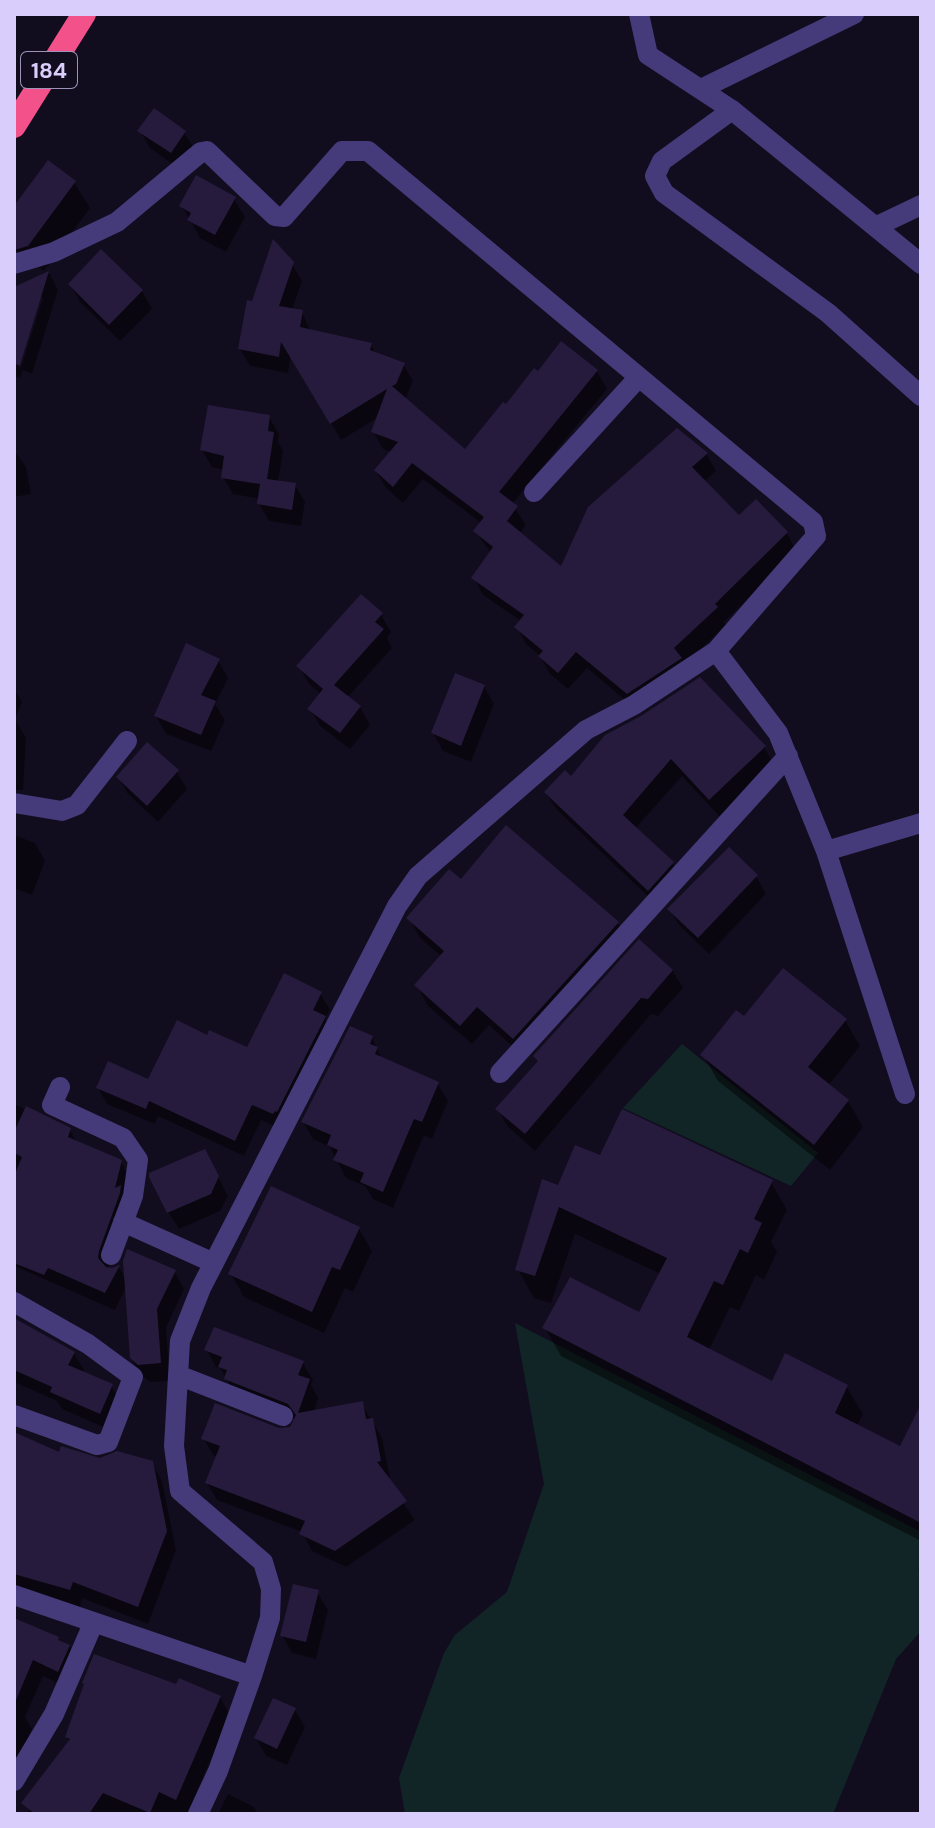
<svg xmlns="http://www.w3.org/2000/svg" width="935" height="1828" font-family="'DM Sans',sans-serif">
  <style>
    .green { fill: #112527 }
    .shadow { fill: #0007; fill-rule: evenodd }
    .building { fill: #261b3d }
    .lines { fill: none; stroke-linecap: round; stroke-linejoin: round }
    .minor { stroke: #463b7a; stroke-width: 20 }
    .highway { stroke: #f35189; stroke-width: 24 }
    .labels { text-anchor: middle; stroke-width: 7; stroke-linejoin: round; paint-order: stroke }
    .shield { fill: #120d1e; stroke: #9d93b9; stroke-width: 2 }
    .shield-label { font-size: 22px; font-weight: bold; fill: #d9cdfc }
  </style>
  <rect width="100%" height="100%" fill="#120d1e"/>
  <path class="green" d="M682,1044l136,109 -27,33 -168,-78z
    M515,1323l406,209v31l-3,7 3,3v58l-25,28 -63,155h-428l-6,-36 45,-125 11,-18 52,-43 37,-108z"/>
  <path class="shadow" d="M140,131l44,1 11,18 -14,20 -31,-22z
    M74,182l16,26 -46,63 -27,-20 -3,-5v-37z
    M234,199l11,18 -19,35 -26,-14 -18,-32z
    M292,264l10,17 -10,29 10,2 9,20 60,13 5,9 27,10 10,17 -8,19 61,52 72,-78 59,-3 10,18 -95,115 14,21 -7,9 43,35 115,-138 30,24 9,16 -12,11 35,36 17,-16 31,31 9,18 -72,71 2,3 -89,85 -50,-42 -19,21 -18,-15 -10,-18 -14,-12 -9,-17 4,-6 -38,-26 -9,-17 17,-25 -16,-22 6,-8 -58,-44 -20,24 -17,-15 -10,-17 16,-19 -9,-3 -10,-18 6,-14 -38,23 -50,-86 -3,19 -38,-7 -10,-17 13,-46z
    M49,273l9,17 -26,84 -9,-4 -3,8 -6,-2v-86zM39,297h4l-22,70 -4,-1z
    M70,284l72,7 10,18 -32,32 -40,-39z
    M269,417l10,17 -1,8 5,9 -5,31 17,3 10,17 -4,24 -32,-5 -10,-17 1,-5 -27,-5 -10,-17 1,-7 -12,-3 -10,-17z
    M14,450l12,17 5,27 -17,3z
    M381,615l10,17 -4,6 5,10 -45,50 13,9 10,18 -20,24 -30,-23 -10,-17 11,-15 -12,-10 -10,-18z
    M218,660l10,18 -13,26 10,16 -14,31 -45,-17 -10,-18z
    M484,686l10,18 -23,58 -28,-11 -10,-18z
    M14,688l8,14 -7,17 11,19 -3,52h-9z
    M607,736l157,11 10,18 -54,52 -38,-41 -47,53 37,34 11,18 -24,26 -102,-97 -11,-17 25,-15z
    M177,772l10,17 -29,33 -30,-28 -10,-17z
    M506,828l112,96 11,19 -104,115 -36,-33 -17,19 -44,-38 -11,-20 25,-29 -22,-19 -11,-20 52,-36z
    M14,835l21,8 10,18 -13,34 -18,-7z
    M756,876l10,18 -57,60 -29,-28 -11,-17z
    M672,970l11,18 -25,28 -7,-2 -116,137 -27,-24 -10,-17 41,-47 -4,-7z
    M320,993l10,17 -5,9 9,15 -52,95 -21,-9 -17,36 -86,-40 -3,8 -48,-20 -9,-16 51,-7 59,-44 40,13z
    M744,1019l101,1 15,26 -32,40 20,15 15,26 -33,43 -112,-89 -15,-26z
    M372,1037l9,20 57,27 10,17 -16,38 -8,-4 -31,73 -20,-9 -8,-13 -19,-8 -16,-31 -17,-8 -10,-17z
    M14,1104l56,26 7,13 44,19 10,18 -2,31 -21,58 11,-2 7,13 48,-9 10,18 -18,39 4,53 -20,1 -8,-6 -11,-18 -5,-71 -11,23 -101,-44z
    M601,1158l170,24 16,28 -16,32 6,10 -13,28 -8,-5 -17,36 -9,-4 -21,43 64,34 73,2 17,28 -6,12 44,23 20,-40v132l-360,-185 -16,-28 95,-13 21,-41 -86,-40 -24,69 -17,-5 -16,-28 41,-82z
    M214,1169l14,27 -8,15 -41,18 -11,-17z
    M359,1229l13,22 -19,41 -8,-4 -21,45 -80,-36 -13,-23z
    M14,1321l60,32 10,17 -2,3 29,13 10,17 -11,27 -48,-21 -5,-8 -43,-19z
    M206,1349l97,14 10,17 -2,5 7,13 -4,14 48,-8 20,34 8,40 -3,1 28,41 -69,47 -34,-16 -10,-19 -85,-32 -10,-17 10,-26 -3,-1 -11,-18 76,-8 14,-3 3,-7 -60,-24 -15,-27 -5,-2z
    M14,1434l46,20 92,9 10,18 14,69 -28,74 -66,-26 -2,9 -66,-20z
    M317,1592l11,18 -12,49 -24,-6 -10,-18z
    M14,1620l43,19 3,4 9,3 10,18 -11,24 -25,-12 -18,41 7,12 -18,42z
    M177,1687l43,10 10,18 -43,99h-161l17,-22 27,-50 -3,-5z
    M295,1710l10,17 -18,38 -21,-9 -10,-18z
    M228,1794l26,13 4,7h-40z"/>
  <path class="building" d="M154,108l32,23 -15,22 -34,-22z
    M48,160l28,21 -48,65 -14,4v-44z
    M196,175l40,22 -21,38 -28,-15 4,-7 -12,-7z
    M273,239l21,23 -15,44 24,4 -3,17 72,16 -2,7 35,13 -9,21 -4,2 73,63 38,-47 3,2 28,-36 4,3 23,-30 37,29 -99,122 19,14 -11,15 54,45 27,-59 89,-79 31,25 -16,14 47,48 17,-16 32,33 -73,72 3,3 -44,41 8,10 -55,36 -51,-42 -18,21 -20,-17 5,-5 -29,-24 10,-12 -53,-37 22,-31 -20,-16 11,-14 -72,-54 -19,24 -19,-17 24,-28 -27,-10 16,-43 -57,35 -49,-82 -2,15 -41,-8 9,-49 5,1z
    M101,249l42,41 -34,35 -41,-41z
    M49,271l-29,94 -6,-1v-77z
    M208,405l62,10 -2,16 6,1 -7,47 29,4 -4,27 -35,-6 3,-20 -39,-6 3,-22 -24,-6z
    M361,594l22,19 -8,9 9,7 -50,56 27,21 -21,27 -33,-24 16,-20 -27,-23z
    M186,643l34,16 -19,36 15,6 -15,34 -47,-19z
    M455,673l30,12 -24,61 -30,-13z
    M700,677l66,69 -57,54 -38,-41 -48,56 51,47 -26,29 -104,-99 21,-22 6,6 34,-41 36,-19z
    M147,742l32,28 -32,36 -31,-29z
    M506,825l113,97 -106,117 -36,-32 -17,19 -46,-41 30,-34 -38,-33 43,-49 12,10z
    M729,847l29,28 -60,63 -31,-29z
    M639,939l34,31 -25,29 -7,-1 -116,136 -30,-25 43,-48 -5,-5z
    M783,968l64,51 -39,48 41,33 -35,45 -114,-90 36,-45 8,6z
    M284,973l38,19 -9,18 13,6 -49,96 -2,-1 -2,3 -21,-9 -17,36 -86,-40 -3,8 -50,-21 12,-27 40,18 29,-59 30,15 2,-5 38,17z
    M350,1026l23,10 -3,8 8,3 -3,7 64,28 -17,40 -8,-3 -31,73 -23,-10 4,-9 -31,-13 5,-10 -11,-5 4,-10 -30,-13z
    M26,1106l45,22 -3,9 54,23 -7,28 6,-3 -1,8 -21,58 -1,7 8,9 6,1 8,-3 -15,28 -57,-25 -4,7 -30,-12v-87l8,-19 -8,-4v-21z
    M622,1109l151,71 -19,39 8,4 -14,30 -8,-4 -17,36 -9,-4 -27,56 85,44 13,-28 63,32 -13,28 65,33 21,-42v119l-379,-195 28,-51 69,35 28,-54 -108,-51 -24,69 -20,-6 27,-91 16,6 17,-40 25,10z
    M205,1149l14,27 -8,18 -44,19 -18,-36v-4z
    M271,1186l89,41 -20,43 -8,-3 -20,45 -84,-38z
    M127,1249l49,21 -19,39 4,54 -23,2 -8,-7 -7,-97z
    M14,1318l61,34 -7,13 45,19 -13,30 -50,-22 2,-5 -38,-17z
    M214,1327l90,34 -6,14 12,4 -12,34 65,-12 3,18 7,-1 8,43 -4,1 30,39 -72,50 -36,-17 6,-13 -100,-38 15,-37 -19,-7 14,-36 64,25 11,-1 6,-12 -8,-11 -64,-25 3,-9 -9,-3 4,-10 -18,-7z
    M14,1432l45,20 2,-6 39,12 17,-7 36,10 14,70 -29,76 -65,-25 -3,8 -56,-16z
    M293,1584l26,6 -13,52 -26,-6z
    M14,1618l45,19 -1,3 12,5 -12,27 -25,-12 -19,45z
    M94,1654l82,30 3,-6 42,18 -45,104 -17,-8 -9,21 -47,-20 -14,21h-54l-14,-11 49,-64 -5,-2 19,-53 -2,-1z
    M273,1698l23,10 -19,41 -23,-11z"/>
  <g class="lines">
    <path class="minor" d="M639,14l9,41 84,55 189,154
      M701,89l153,-75
      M732,110l-70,51 -7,15 9,17 164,120 93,83
      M877,226l44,-21
      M14,264l40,-12 63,-30 84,-70 6,-1 68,65 9,1 58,-66h26l445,371 3,14 -100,115 -82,54 -48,25 -168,146 -21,30 -196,382 -21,53 -6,105 6,45 83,71 8,27 -1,29 -18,58 -34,95 -20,43
      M534,492l105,-115
      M716,651l62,82 48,118 79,243
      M14,803l48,8 15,-6 50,-64
      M826,851l95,-28
      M500,1073l288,-317
      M60,1087l-8,18 71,33 15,22 -5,36 -22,59
      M123,1222l91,41
      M14,1302l74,42 45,33 -25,65 -11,3 -83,-30
      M178,1375l105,41
      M14,1595l238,81
      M14,1781l40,-67 39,-90"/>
    <path class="highway" d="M14,126l70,-112"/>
  </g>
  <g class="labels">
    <rect class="shield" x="21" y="52" width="56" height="36" rx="6"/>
    <g class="shield-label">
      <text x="49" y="78">184</text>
    </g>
  </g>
  <rect width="935" height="1828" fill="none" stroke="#d9cdfc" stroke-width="32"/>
</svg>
